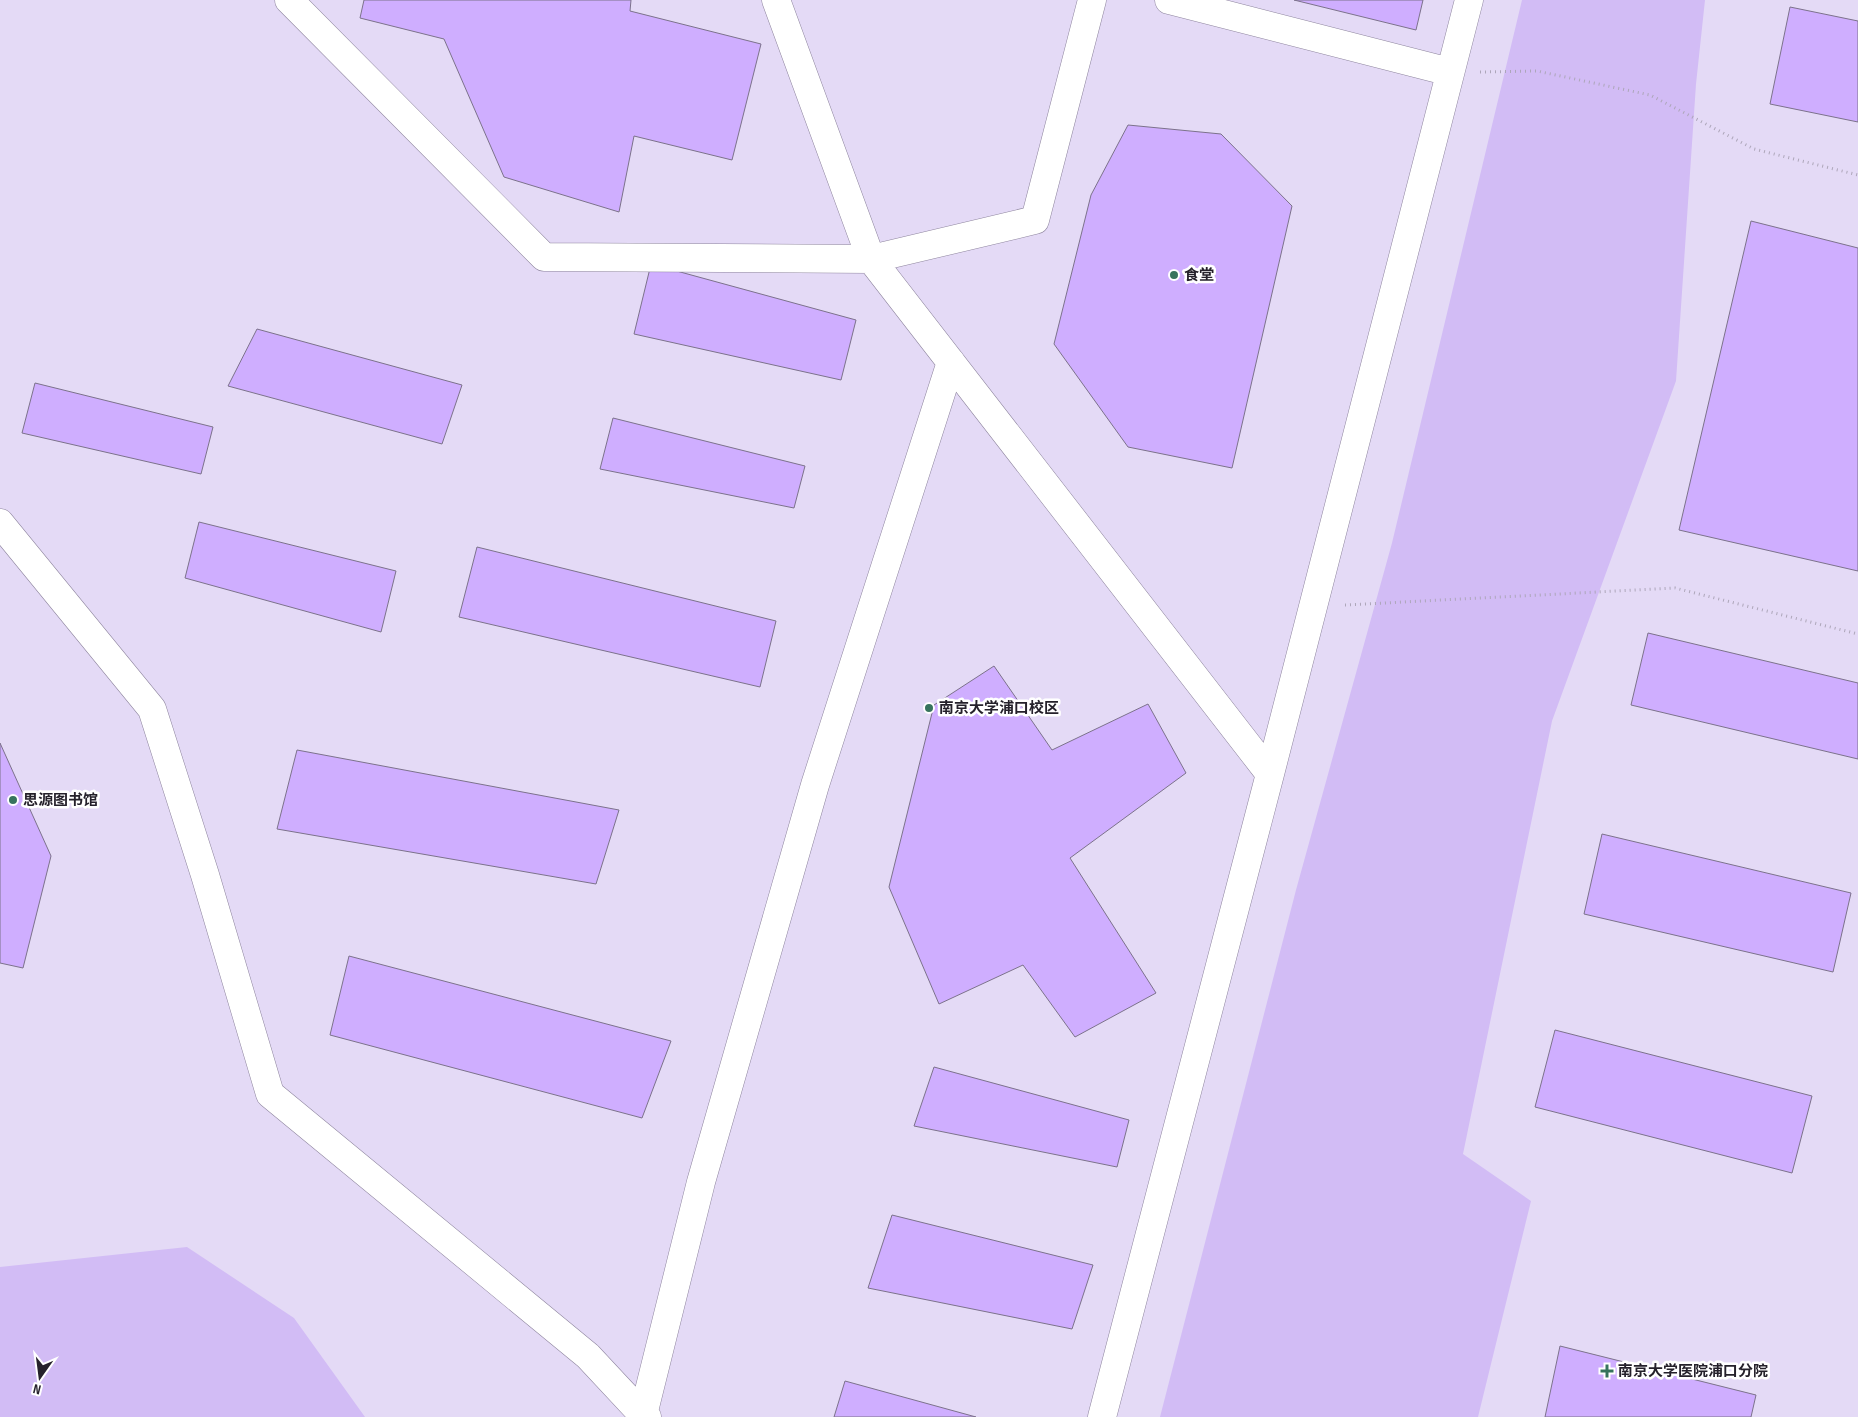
<svg xmlns="http://www.w3.org/2000/svg" width="1858" height="1417" font-family="'Sofia Sans Condensed','Noto Sans SC',sans-serif">
  <style>
    .built { fill: #e4daf6 }
    .green { fill: #d2bcf5 }
    .building { fill: #cfaeff; stroke: #7c728b }
    .lines { fill: none; stroke-linecap: round; stroke-linejoin: round }
    .street-casing { stroke: #8e859e; stroke-width: 29 }
    .path { stroke: #ada6b9; stroke-width: 3; stroke-dasharray: 1 4; stroke-linecap: butt }
    .street { stroke: #fff; stroke-width: 28 }
    .poi-dot { fill: #37735d; stroke: #fff; stroke-width: 2 }
    .labels { text-anchor: middle; stroke-width: 5; stroke-linejoin: round; paint-order: stroke }
    .poi-label { font-size: 15px; font-weight: bold; fill: #25212b; stroke: #fff; text-anchor: start }
  </style>
  <rect width="100%" height="100%" fill="#efe7fe"/>
  <path class="built" d="M0,0h1858v1417h-1858z"/>
  <path class="green" d="M1522,0h183l-9,84 -20,297 -124,340 -89,433 68,47 -53,216h-318l136,-527 96,-347z
    M187,1247l107,71 71,99h-365v-150z"/>
  <path class="building" d="M364,0h267l-1,11 131,33 -29,116 -98,-24 -15,76 -115,-35 -60,-138 -84,-21z
    M1294,0h129l-7,30z
    M1790,7l68,14v101l-88,-18z
    M1128,125l93,9 71,72 -60,262 -104,-21 -74,-103 37,-149z
    M1751,221l107,27v323l-179,-41z
    M651,264l205,56 -15,60 -207,-46z
    M257,329l205,56 -20,59 -214,-58z
    M35,383l178,44 -12,47 -179,-41z
    M613,418l192,48 -11,42 -194,-39z
    M199,522l197,49 -15,61 -196,-54z
    M477,547l299,74 -16,66 -301,-70z
    M1648,633l210,50v76l-227,-54z
    M994,666l58,84 96,-46 38,69 -116,85 86,135 -81,44 -52,-72 -84,39 -50,-117 45,-182z
    M0,743l51,113 -28,112 -23,-5z
    M297,750l322,60 -23,74 -319,-55z
    M1602,834l249,59 -18,79 -249,-58z
    M349,956l322,85 -29,77 -312,-83z
    M1555,1030l257,66 -20,77 -257,-66z
    M934,1067l195,53 -12,47 -203,-41z
    M892,1215l201,50 -21,64 -204,-41z
    M1560,1346l196,49 -5,22h-206z
    M845,1381l131,36h-142z"/>
  <g class="lines">
    <g class="street-casing">
      <path id="street" d="M289,0l255,257 327,2 164,-39 57,-220
        M776,0l95,259 399,515
        M1169,0l281,72
        M0,523l152,186 53,166 65,219 318,262 55,59 4,2
        M643,1415l58,-233 114,-397 136,-423
        M1102,1417l168,-643 199,-774"/>
    </g>
    <path class="path" d="M1480,72l57,-1 113,24 104,54 104,26
      M1345,605l330,-17 183,46"/>
    <use href="#street" class="street"/>
  </g>
  <g class="poi-dot">
    <circle cx="1174" cy="275" r="5"/>
    <circle cx="929" cy="708" r="5"/>
    <circle cx="13" cy="800" r="5"/>
    <path d="M1604.5 1363.5h5v5h5v5h-5v5h-5v-5h-5v-5h5z"/>
  </g>
  <g class="labels">
    <g class="poi-label">
      <text x="1184" y="280">食堂</text>
      <text x="939" y="713">南京大学浦口校区</text>
      <text x="23" y="805">思源图书馆</text>
      <text x="1618" y="1376">南京大学医院浦口分院</text>
    </g>
  </g>
  <g transform="translate(40 1377) rotate(194)" stroke="#ffffff" stroke-width="4" paint-order="stroke">
  <path d="M0-4L9 19L0 12L-9 19Z" fill="#25212b"/>
  <text y="-8" font-size="14" font-weight="bold" text-anchor="middle" fill="#25212b">N</text>
  </g>
</svg>
